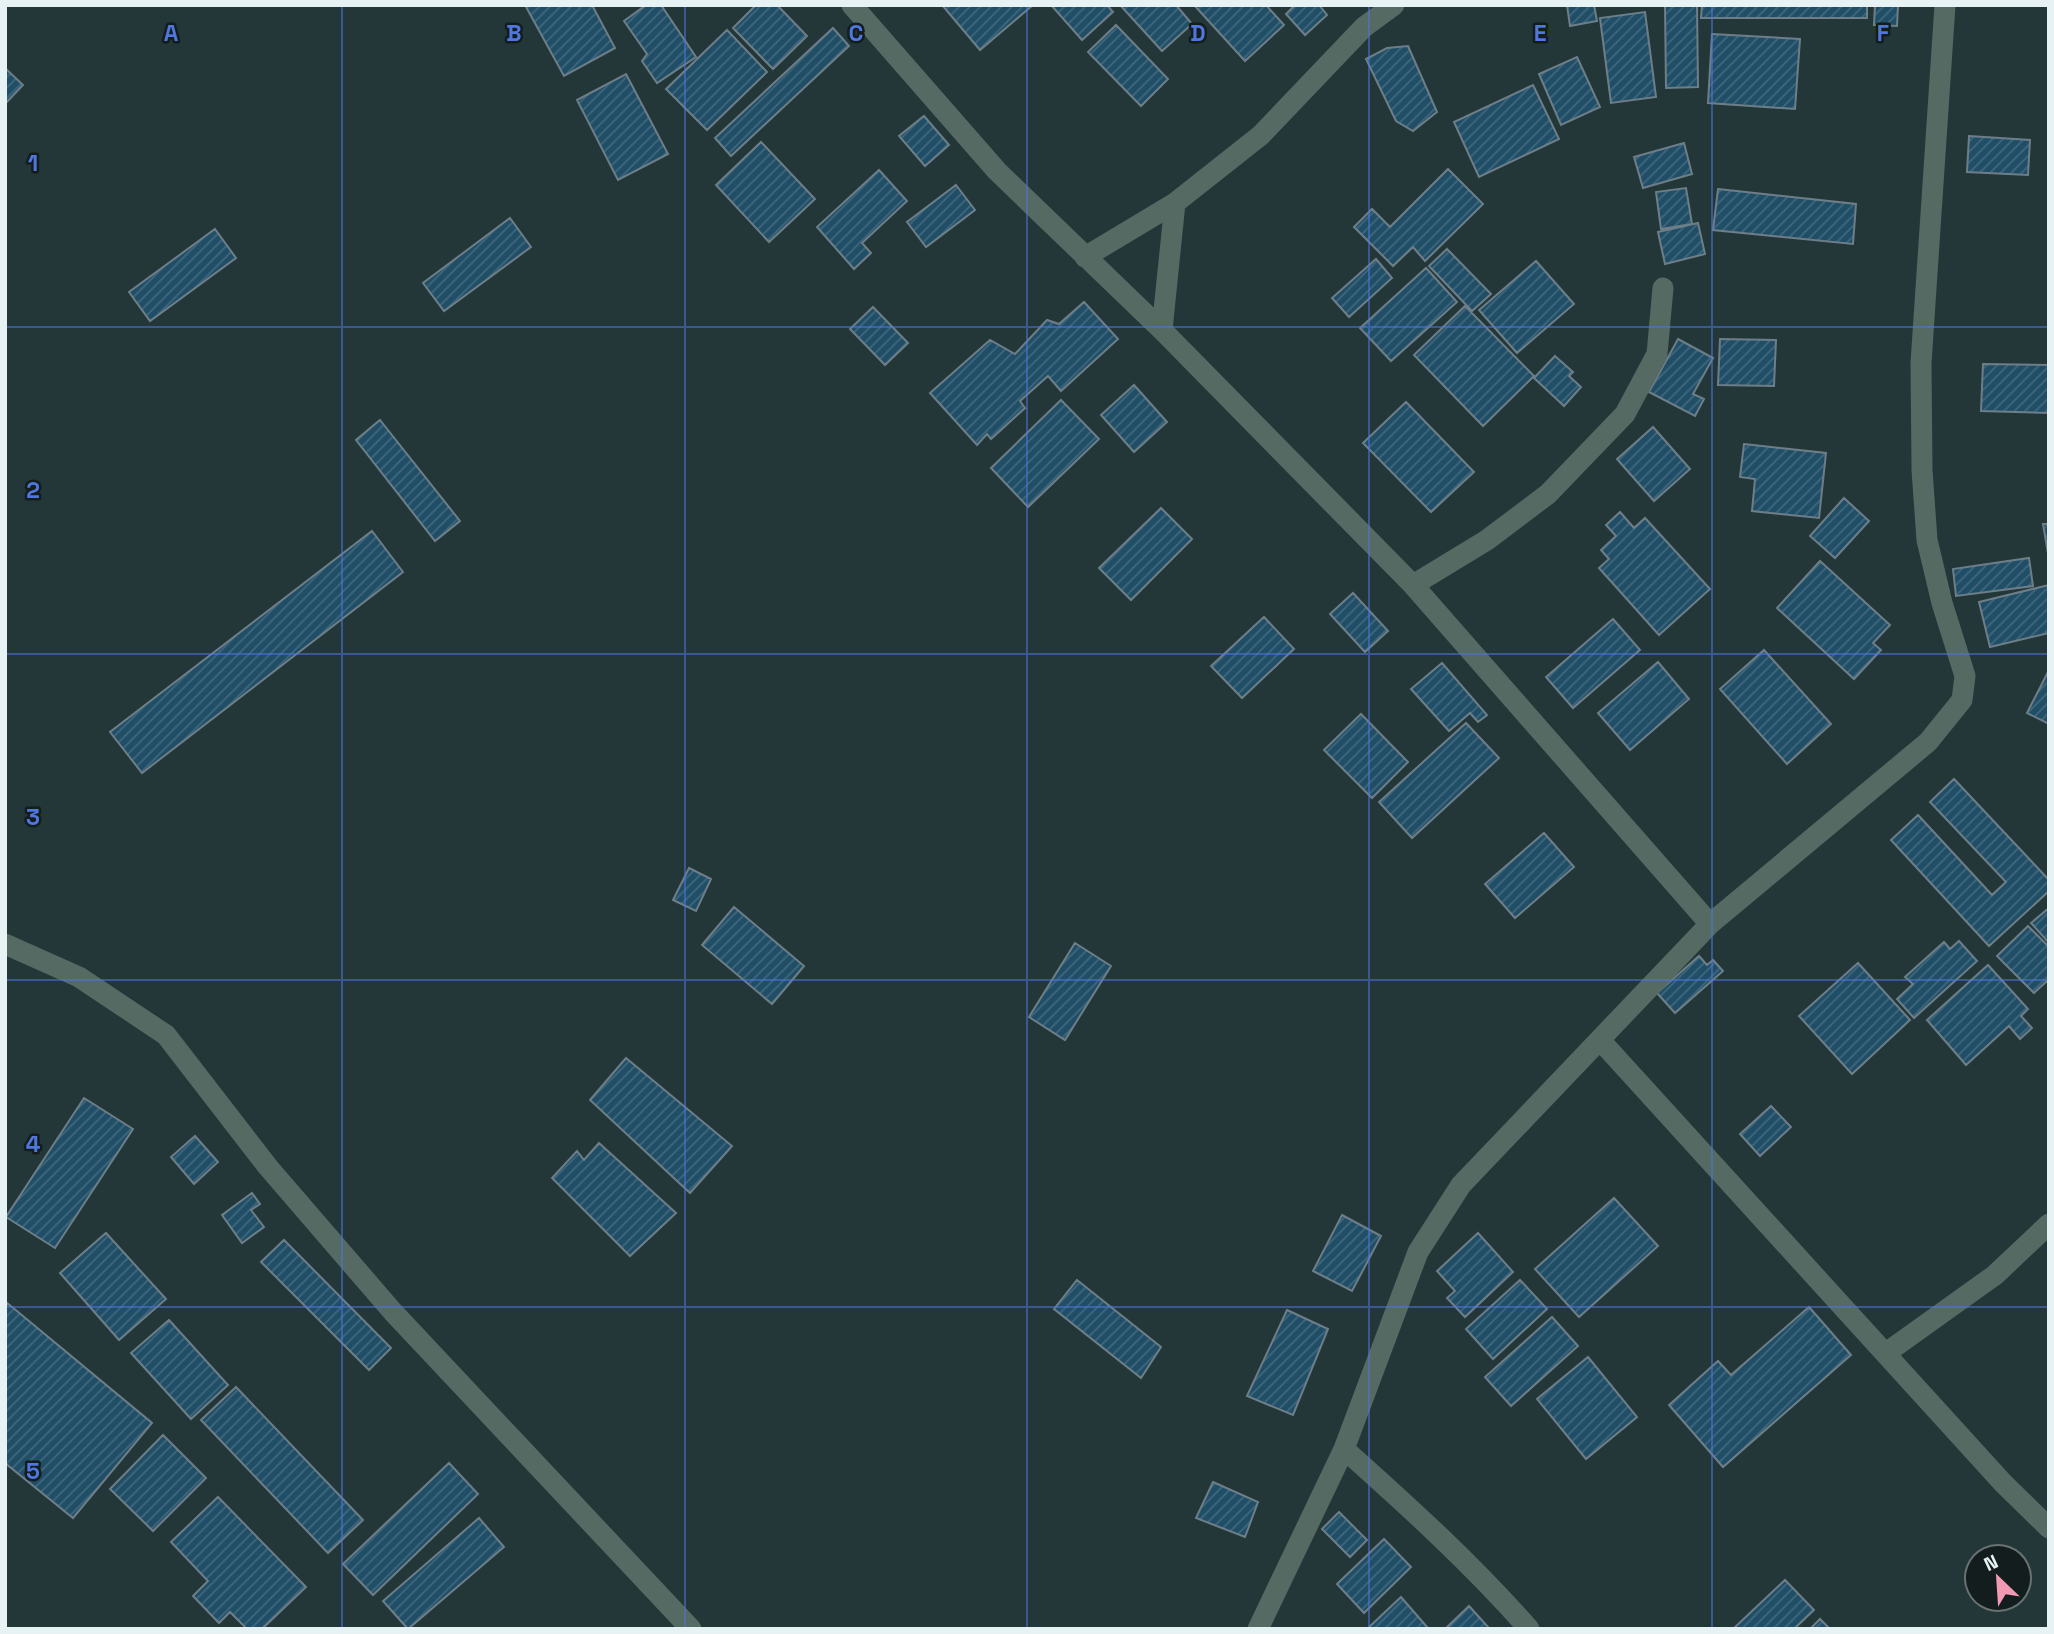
<svg xmlns="http://www.w3.org/2000/svg" width="2054" height="1634" font-family="'Space Grotesk',sans-serif">
  <style>
    .building { fill: url(#building-hatch); stroke: #6d7e88; stroke-width: 2 }
    .lines { fill: none; stroke-linecap: round; stroke-linejoin: round }
    .street { stroke: #546a62; stroke-width: 21 }
    .grid { fill: none; stroke: #4f77df; stroke-width: 2; stroke-opacity: 0.55 }
    .grid-label { font-size: 23px; text-anchor: middle; font-weight: bold; fill: #4f77df; stroke: #141d1d; stroke-width: 5; stroke-linejoin: round; paint-order: stroke }
  </style>
  <defs>
    <pattern id="building-hatch" width="6" height="6" patternUnits="userSpaceOnUse" patternTransform="scale(1.75)"><rect width="6" height="6" fill="#204e67"/><path d="M-1 1l2-2M0 6l6-6M5 7l2-2" fill="none" stroke="#40687d"/></pattern>
  </defs>
  <rect width="100%" height="100%" fill="#233739"/>
  <path class="building" d="M525,5h67l23,43 -51,28z
    M646,5h15l35,52 -39,26 -15,-22 5,-7 -23,-33z
    M756,5h21l30,31 -34,33 -40,-41z
    M942,5h91l-53,45z
    M1051,5h56l6,7 -31,28z
    M1120,5h56l16,19 -30,27z
    M1194,5h72l18,20 -39,36z
    M1295,5h24l8,10 -22,20 -19,-21z
    M1567,5h27l3,16 -27,5z
    M1665,5h32l1,82 -32,1z
    M1702,5h165v13h-166z
    M1875,5h23l-1,21 -23,-1z
    M1645,12l11,85 -45,6 -11,-85z
    M1116,25l52,54 -27,27 -53,-54z
    M833,28l16,18 -118,110 -16,-18z
    M727,30l40,42 -60,58 -41,-41z
    M1712,34l88,5 -5,70 -87,-6z
    M1408,46l29,66 -24,19 -17,-10 -30,-62 21,-11z
    M1577,57l23,50 -39,18 -22,-51z
    M5,68l18,17 -18,19z
    M626,74l42,80 -50,26 -41,-80z
    M1533,85l26,54 -80,38 -25,-55z
    M924,116l25,29 -24,21 -26,-30z
    M1969,136l61,4 -2,35 -61,-3z
    M761,142l54,57 -46,43 -53,-57z
    M1684,143l8,31 -49,14 -9,-31z
    M1448,169l35,35 -58,57 -12,-14 -20,19 -39,-39 18,-18 18,18z
    M879,170l28,31 -45,42 9,10 -17,16 -37,-42z
    M956,185l19,25 -49,37 -19,-25z
    M1686,188l6,36 -31,5 -5,-37z
    M1718,189l138,15 -3,40 -140,-14z
    M510,218l21,29 -87,64 -21,-28z
    M1698,223l7,31 -40,10 -7,-32z
    M215,229l21,29 -86,63 -21,-29z
    M1447,249l44,45 -19,17 -43,-45z
    M1376,259l16,19 -43,39 -17,-19z
    M1536,261l38,43 -57,49 -38,-43z
    M1426,268l31,34 -66,59 -31,-33z
    M1084,302l34,37 -57,52 -13,-15 -28,25 5,7 -34,31 -4,-5 -10,11 -47,-52 60,-53 25,14 32,-34 12,4z
    M1465,306l69,70 -51,50 -69,-71z
    M873,307l35,36 -23,22 -35,-36z
    M1678,339l35,19 -20,36 11,5 -9,17 -46,-24z
    M1720,339l56,1 -2,46 -56,-1z
    M1555,356l18,16 -4,4 12,11 -17,19 -30,-28z
    M1983,364l66,1v48l-68,-2z
    M1134,385l33,37 -33,30 -33,-37z
    M1061,400l38,39 -71,68 -37,-39z
    M1406,402l68,70 -43,40 -68,-69z
    M380,420l80,101 -25,20 -79,-101z
    M1653,427l37,42 -36,32 -37,-42z
    M1744,444l82,9 -7,65 -67,-7 3,-32 -15,-2z
    M1844,498l25,23 -34,37 -25,-22z
    M1161,508l31,31 -61,61 -32,-32z
    M1620,512l14,16 11,-10 65,71 -51,46 -60,-67 10,-9 -8,-9 15,-14 -10,-11z
    M2043,524h6v35z
    M372,531l31,41 -261,201 -32,-41z
    M2029,558l4,28 -77,10 -3,-27z
    M1820,561l70,64 -17,18 8,7 -27,29 -77,-71z
    M2049,585v48l-59,14 -11,-45z
    M1353,593l35,38 -23,21 -35,-38z
    M1264,617l30,32 -52,49 -31,-32z
    M1613,619l27,31 -67,58 -27,-31z
    M1764,650l67,74 -44,40 -67,-75z
    M1658,662l31,37 -59,51 -32,-37z
    M1442,663l45,52 -9,7 -8,-9 -21,18 -38,-42z
    M2049,670v54l-22,-11z
    M1361,714l47,48 -36,36 -48,-48z
    M1466,723l33,35 -87,80 -33,-36z
    M1954,779l95,101v11l-60,55 -98,-106 27,-25 74,80 14,-13 -76,-80z
    M1544,833l30,34 -59,51 -30,-34z
    M689,868l22,11 -15,32 -23,-11z
    M734,907l70,59 -32,38 -70,-59z
    M2049,908v35l-18,-20z
    M2028,926l21,21v32l-15,14 -37,-37z
    M1959,941l18,20 -63,57 -17,-19 16,-15 -8,-7 39,-35 6,7z
    M1075,943l36,23 -46,74 -36,-23z
    M1699,956l8,9 6,-5 10,11 -48,42 -18,-20z
    M1858,963l52,57 -58,54 -53,-58z
    M1988,965l40,44 -7,7 11,12 -12,11 -11,-13 -43,39 -39,-45z
    M626,1058l106,88 -42,47 -100,-93z
    M84,1098l49,31 -78,119 -49,-31z
    M1771,1106l20,21 -31,29 -20,-22z
    M195,1136l23,26 -24,22 -23,-27z
    M599,1143l77,70 -46,43 -78,-78 25,-27 7,9z
    M252,1193l8,11 -9,6 13,17 -22,16 -20,-28z
    M1614,1198l44,48 -79,71 -44,-48z
    M1342,1215l39,21 -29,55 -39,-20z
    M106,1233l60,66 -47,41 -59,-67z
    M1478,1233l35,39 -48,45 -18,-19 8,-7 -18,-20z
    M284,1240l107,108 -22,22 -108,-108z
    M1077,1280l84,67 -20,31 -87,-69z
    M1520,1280l27,29 -54,50 -27,-30z
    M6,1302l146,121 -79,95 -68,-55z
    M1809,1307l42,48 -128,112 -54,-62 49,-44 13,14z
    M1287,1310l41,19 -35,86 -46,-19z
    M1552,1317l26,29 -67,60 -26,-29z
    M169,1320l59,65 -37,34 -60,-66z
    M1588,1357l49,60 -51,42 -49,-60z
    M236,1387l127,133 -35,33 -127,-133z
    M163,1435l43,43 -53,53 -43,-42z
    M449,1463l29,31 -105,101 -30,-31z
    M1213,1482l45,20 -13,35 -49,-19z
    M218,1497l88,90 -44,42h-15l-17,-17 -11,11 -26,-27 15,-15 -37,-39z
    M1339,1512l28,28 -17,17 -28,-28z
    M479,1518l25,29 -96,82 -25,-28z
    M1384,1539l27,28 -47,46 -27,-29z
    M1785,1580l29,30 -20,19h-61z
    M1401,1597l26,30 -2,2h-58z
    M1469,1606l19,21 -2,2h-41z
    M1820,1619l10,10h-20z"/>
  <g class="lines">
    <path class="street" d="M852,5l145,166 165,159 251,255 297,339
      M1085,257l90,-54 86,-68 103,-108 30,-22
      M1162,330l13,-127
      M1413,585l74,-45 61,-46 77,-80 32,-60 6,-66
      M5,944l74,33 87,58 102,132 125,145 298,317
      M1600,1040l403,443 46,45
      M1886,1353l109,-78 54,-51
      M1344,1449c65,58 128,115 185,180
      M1258,1629l86,-180 74,-197 43,-67 249,-261 218,-182 34,-42 3,-24 -23,-73 -15,-63 -5,-70 -1,-107 24,-358"/>
  </g>
  <path class="grid" d="M342,5v1624M685,5v1624M1027,5v1624M1369,5v1624M1712,5v1624M5,327h2044M5,654h2044M5,980h2044M5,1307h2044"/>
  <g class="grid-label">
    <text x="171" y="41">A</text>
    <text x="514" y="41">B</text>
    <text x="856" y="41">C</text>
    <text x="1198" y="41">D</text>
    <text x="1540" y="41">E</text>
    <text x="1883" y="41">F</text>
    <text x="33" y="171">1</text>
    <text x="33" y="498">2</text>
    <text x="33" y="825">3</text>
    <text x="33" y="1152">4</text>
    <text x="33" y="1479">5</text>
  </g>
  <rect width="2054" height="1634" fill="none" stroke="#e6f2f3" stroke-width="14"/>
  <g transform="translate(1998 1578) rotate(335)"><circle r="33" fill="#141d1d" stroke="#687273" stroke-width="2"/>
  <path d="M0-5L12 26L0 18L-12 26Z" fill="#f19ab3"/>
  <text y="-10" font-size="19" font-weight="bold" text-anchor="middle" fill="#e6f2f3">N</text>
  </g>
</svg>
